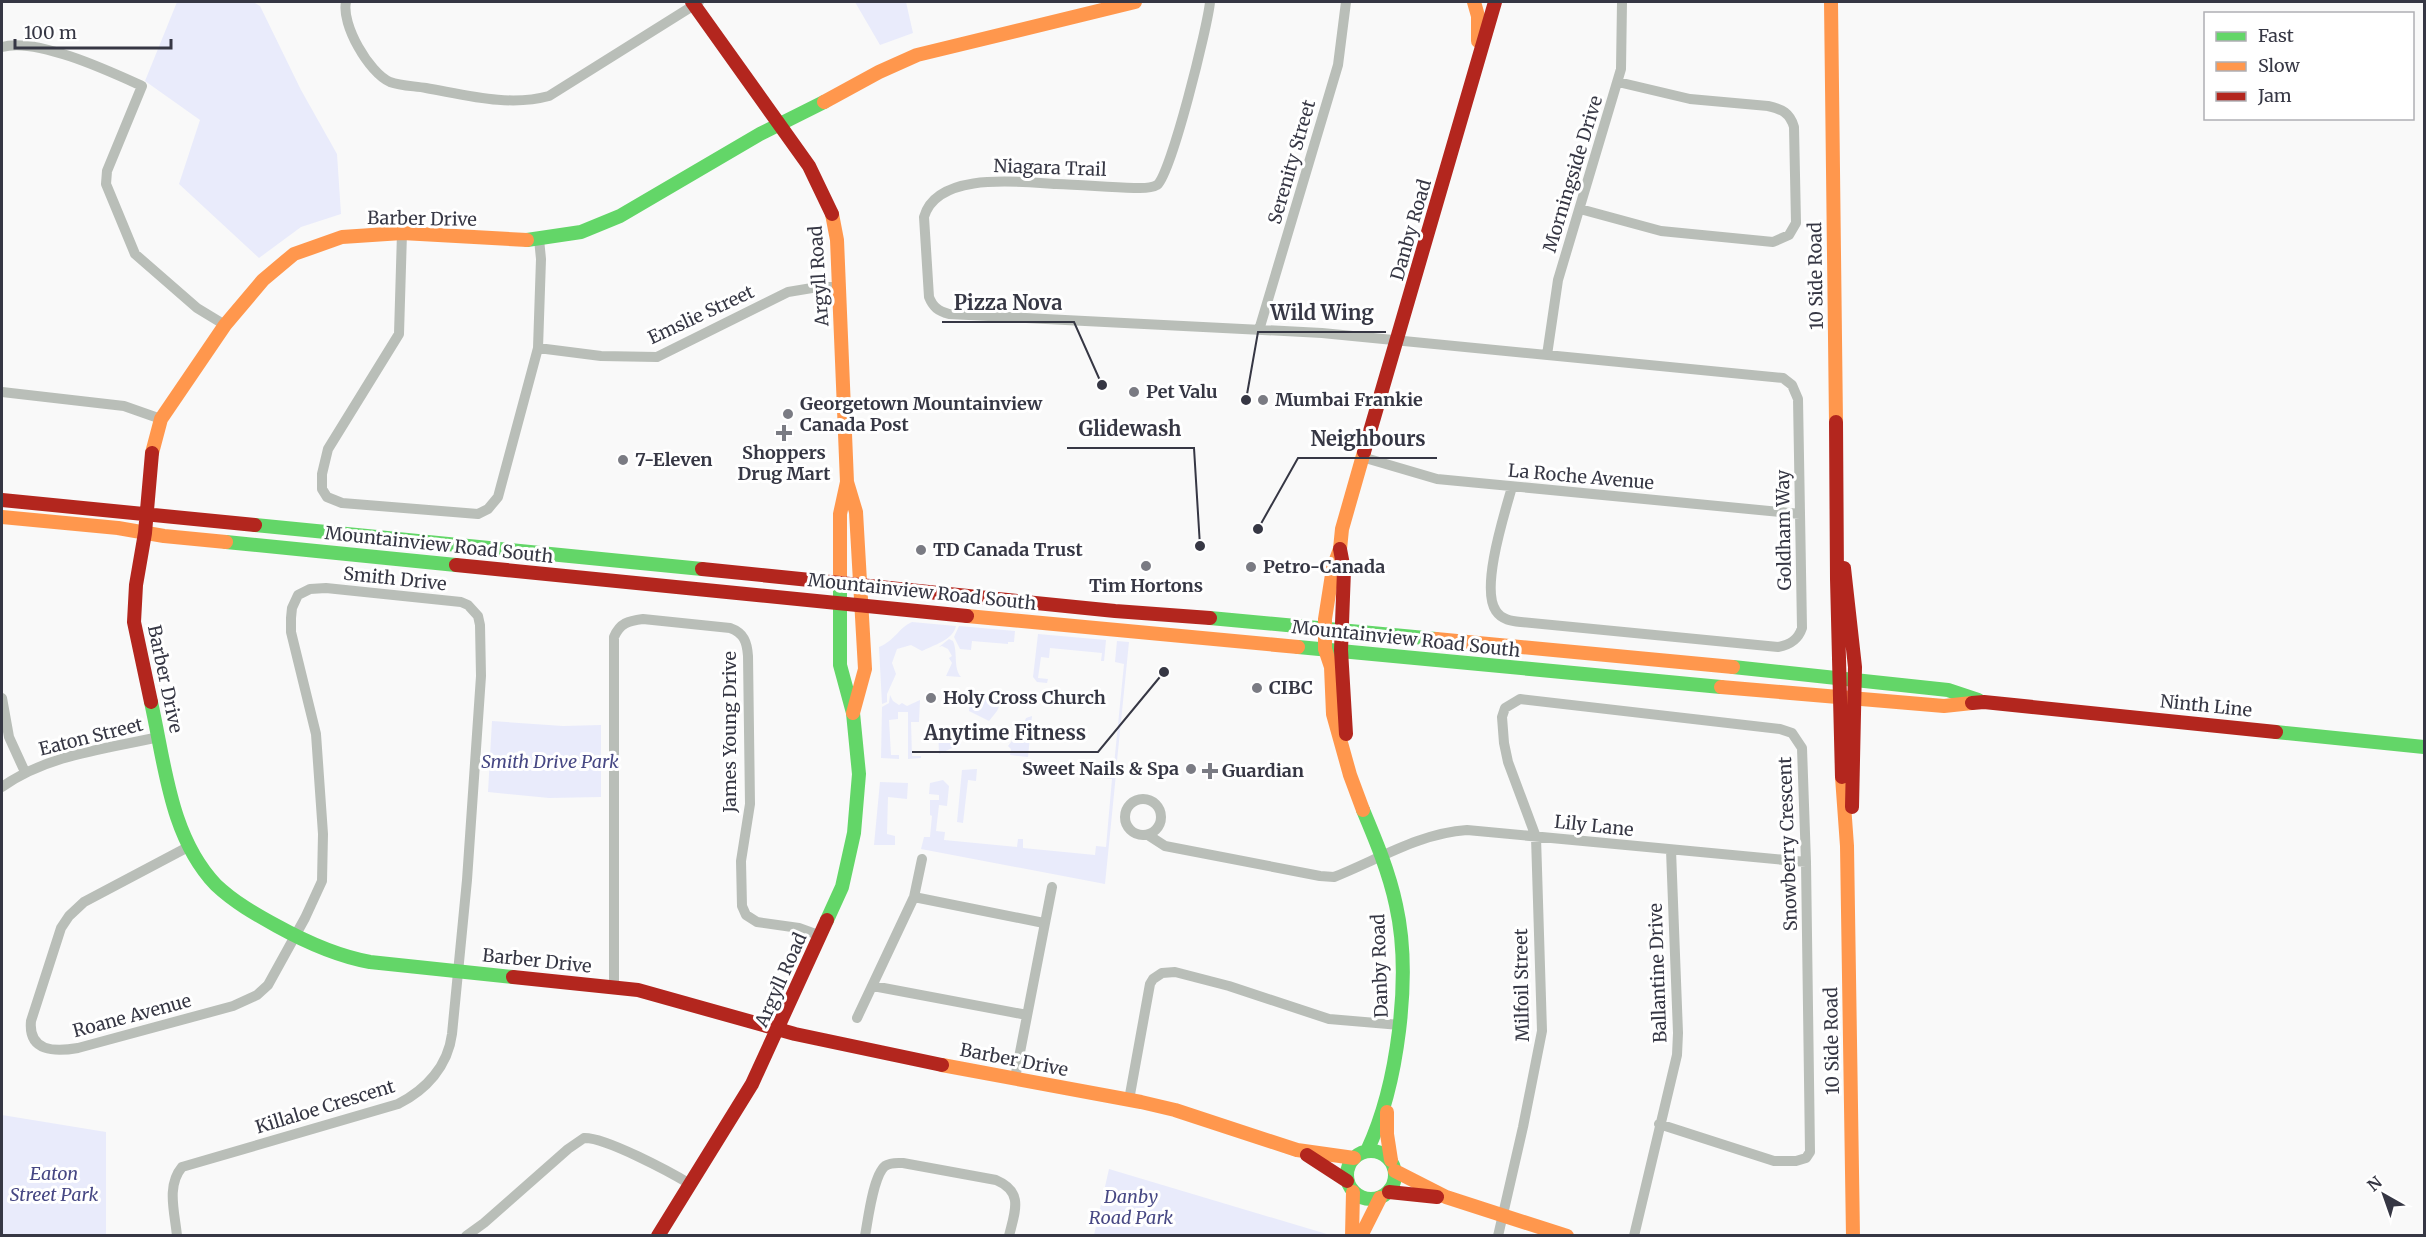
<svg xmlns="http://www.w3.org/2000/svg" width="2426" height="1237" font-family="Merriweather,serif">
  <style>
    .green { fill: #e9ebfb }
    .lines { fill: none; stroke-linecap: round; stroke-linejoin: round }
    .street { stroke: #b9beb8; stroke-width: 10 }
    .fast { stroke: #63d668; stroke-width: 14 }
    .slow { stroke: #ff974d; stroke-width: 14 }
    .jam { stroke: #b3261e; stroke-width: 14 }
    .poi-dot { fill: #7a7b83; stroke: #fff; stroke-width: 2 }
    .labels { text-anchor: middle; stroke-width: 6; stroke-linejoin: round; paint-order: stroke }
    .street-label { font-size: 18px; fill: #363744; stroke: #fff }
    .poi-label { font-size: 18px; font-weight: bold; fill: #363744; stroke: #fff; text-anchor: start }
    .park-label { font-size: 18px; font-style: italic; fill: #474884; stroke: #fff }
    .leader { fill: none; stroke: #363744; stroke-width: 2 }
    .callout-dot { fill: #363744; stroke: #fff; stroke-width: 2 }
    .callout-label { font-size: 20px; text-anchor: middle; font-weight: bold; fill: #363744; stroke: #fff; stroke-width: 6; stroke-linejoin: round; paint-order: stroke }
  </style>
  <rect width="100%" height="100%" fill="#f9f9f9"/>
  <path class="green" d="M177,2h76l7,4 41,84 36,64 4,60 -40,13 -42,31 -80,-74 21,-64 -55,-39z
    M855,2h51l7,31 -33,12z
    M912,622l44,4c-3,14 -22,19 -34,25l-11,-6 -14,4 -5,14 4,11 -9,20v8l-5,2 -3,-57c17,-7 19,-19 33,-25z
    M959,626l56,5 -1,11h-6v2l-36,-3 -1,9 -11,-1 -6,-12z
    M1038,634l68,6 -2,21h-3l1,-8 -52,-5 -1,10 -8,-1 -3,21 10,1 -1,4 -10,-1 -4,-5z
    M949,639l4,2c5,11 0,27 8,36l-15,-1 6,-13 -3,-5 3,-2 -4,-7 -6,-3 -3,1z
    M1117,641l12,1 -13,129 -11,-1v-5h9l10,-101 -9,-2z
    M981,692l24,1 -8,18 -8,10 -20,-10 1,-13h10z
    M890,695l3,6 6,4 3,-2 5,3 13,-6 -1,22h-8l1,34h9v2l-13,1v-47h-10v7l-9,1 2,35h8v4l-18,-1 1,-51 7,-4z
    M1032,716l-4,41 -18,-2 1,-6 -3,-3 15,-20 3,-8z
    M492,721l71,5 38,-1v72l-52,1 -61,-6z
    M938,726h15l8,18 -22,10z
    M977,769l-1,12 -8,-1 -5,43 -6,-1 5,-52z
    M1105,773l11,1 -11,110 -184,-35 3,-12h6l2,-21 -2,-1v-15h9v-5l-10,-1 1,-11 13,-3 6,6 -2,20 -8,-1 -3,26 9,1 -1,8 73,7 1,-8h5v9l72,7 1,-9 10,1 6,-68 -8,-1z
    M880,782l28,1 -1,16 -19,-2 -1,37 8,2v9h-21z
    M2,1115l104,17v103h-104z
    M1109,1169l221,66h-236z"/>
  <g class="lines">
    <path class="street" d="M346,2c-5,22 23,71 44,80 11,4 25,4 36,6 40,7 83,19 123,8l150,-94
      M1210,2c-2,23 -39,173 -53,183 -7,4 -15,3 -23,3 -26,-1 -52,-3 -78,-4 -36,-2 -119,-13 -132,33l5,80c4,10 9,14 20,17l373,19 461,45 9,7 6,14 4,229c-4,12 -12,17 -24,19l-257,-25c-9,-1 -19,-2 -25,-11 -16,-22 9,-99 16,-124
      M2,47c34,-10 107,24 140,39l-35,85 -1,13 29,70 62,54 28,17
      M1580,209l81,22 112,11 16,-7 7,-12 -2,-96c-4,-14 -12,-18 -26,-21l-78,-7 -72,-17
      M402,233l-3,101 -71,115 -6,25v15l5,8 15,6 136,11 10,-5 10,-12 40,-149 3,-89 -2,-20
      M1259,330l79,-265 8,-63
      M538,348l63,8 56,1 131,-65 30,-5h22
      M1547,355l11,-75 63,-211 1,-67
      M2,392l122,14 37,13
      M1362,457l75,22 363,35
      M2,698l7,39 16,35
      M2,787c45,-32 103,-38 157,-50
      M1125 817a18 18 0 1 1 36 0a18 18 0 1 1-36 0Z
      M1148,835l17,11 155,30 14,1c43,-17 86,-44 133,-47l339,32
      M914,897l130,26
      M873,986l154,29
      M614,987v-350c6,-14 14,-16 29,-18l87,9c14,5 17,14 18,28l2,148 -9,57 1,45 4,9 11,7 42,6 22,8
      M857,1018l57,-121 8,-38
      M1015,1078l37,-191
      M1129,1100l21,-116 3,-5 9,-6 13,-1 54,14 100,33 71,6
      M177,1236c-2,-23 -11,-50 5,-69l216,-63c28,-14 50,-38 54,-70l15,-154 14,-204 -1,-51 -2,-9 -10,-11 -7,-3 -135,-14 -16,1 -12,6 -6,13 -1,10v14l25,102 7,100 -1,47 -17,37 -37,67 -11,10 -24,11 -155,42c-23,4 -50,4 -47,-27l30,-93 8,-12 15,-14 104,-55
      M466,1236l18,-13 84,-74 16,-11c21,-1 86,34 106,46
      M865,1236c3,-16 8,-60 20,-70 6,-4 12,-3 18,-3l93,17c28,12 19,31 13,56
      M1498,1236l25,-109 19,-96 -6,-194 -28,-75 -4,-19 -2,-26 3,-9 15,-9 260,30 12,4 10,15 4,114 4,290 -4,6 -10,3h-22l-115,-37
      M1634,1236l43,-181 1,-22 -7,-183"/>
    <path class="fast" d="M527,240l54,-8 39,-16 140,-82 64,-32
      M255,525l447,44
      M226,542l230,23
      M1210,618l226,21
      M1298,647l423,40
      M1733,667l215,23 30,10
      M151,702c14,62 19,135 65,183 18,17 39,29 61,41 29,16 60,30 93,36l143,15
      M2276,732l148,15
      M1363,810c13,31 26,62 33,95 16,71 2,180 -29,246
      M827,920l15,-33 12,-54 5,-59 -6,-61 -13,-48v-89
      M1347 1175a24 24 0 1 1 48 0a24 24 0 1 1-48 0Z"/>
    <path class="slow" d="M1474,2l4,14v25
      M1831,2l5,420
      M824,102l55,-30 38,-17 218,-53
      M832,214l5,26 10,242 -7,32v62
      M152,453l9,-34 64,-94 38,-45 31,-26 48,-17 60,-4 125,7
      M847,482l9,30 9,157 -12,44
      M2,517l116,11 46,8 62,6
      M967,616l331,31
      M1436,639l297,28
      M1721,687l223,19 28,-3
      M1842,777l5,69 6,390
      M1363,810l-13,-35 -17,-61 -2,-47 -6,-18v-30l8,-51 7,-19 2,-20 22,-77
      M942,1065l199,37 34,8 122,40 57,8
      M1387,1112v22l4,26
      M1395,1171l51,26 121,39
      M1352,1236l1,-44
      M1361,1236l19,-38"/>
    <path class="jam" d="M692,2l117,164 23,48
      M1836,422l1,157 5,198
      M1364,452l131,-450
      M2,500l253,25
      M1340,549l4,21 -3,80 5,84
      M456,565l511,51
      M1844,568l11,99 -3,140
      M702,569l413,42 95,7
      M151,702l-17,-80 2,-37 9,-52 7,-80
      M1972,703l12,-1 292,30
      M513,977l125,13 157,44 147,31
      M1307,1155l40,26
      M1389,1192l48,5
      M658,1236l94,-152 75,-164"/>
  </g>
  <g class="poi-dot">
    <circle cx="1134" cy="392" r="6"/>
    <circle cx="1263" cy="400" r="6"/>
    <circle cx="788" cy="414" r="6"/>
    <path d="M781 424h6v6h6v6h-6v6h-6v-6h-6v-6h6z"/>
    <circle cx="623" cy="460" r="6"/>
    <circle cx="921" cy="550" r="6"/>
    <circle cx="1146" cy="566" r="6"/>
    <circle cx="1251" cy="567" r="6"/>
    <circle cx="1257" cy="688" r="6"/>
    <circle cx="931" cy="698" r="6"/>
    <circle cx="1191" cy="769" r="6"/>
    <path d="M1207 762h6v6h6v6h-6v6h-6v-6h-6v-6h6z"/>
  </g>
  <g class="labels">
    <g class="street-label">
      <text transform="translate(1292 162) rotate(-74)" y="6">Serenity Street</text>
      <text transform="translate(1050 168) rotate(2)" y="6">Niagara Trail</text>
      <text transform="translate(1573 174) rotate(-73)" y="6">Morningside Drive</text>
      <text transform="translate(422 219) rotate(1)" y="6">Barber Drive</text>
      <text transform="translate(1411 230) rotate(-74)" y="6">Danby Road</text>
      <text transform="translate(819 276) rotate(-94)" y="6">Argyll Road</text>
      <text transform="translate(1816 276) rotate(-91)" y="6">10 Side Road</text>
      <text transform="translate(701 315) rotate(-25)" y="6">Emslie Street</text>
      <text transform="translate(1581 477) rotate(5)" y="6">La Roche Avenue</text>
      <text transform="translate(1784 530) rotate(-91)" y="6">Goldham Way</text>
      <text transform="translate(439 545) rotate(6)" y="6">Mountainview Road South</text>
      <text transform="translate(395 579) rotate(6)" y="6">Smith Drive</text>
      <text transform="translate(922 592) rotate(6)" y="6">Mountainview Road South</text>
      <text transform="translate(1406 639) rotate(6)" y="6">Mountainview Road South</text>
      <text transform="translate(165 679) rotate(78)" y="6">Barber Drive</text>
      <text transform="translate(2206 706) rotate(6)" y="6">Ninth Line</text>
      <text transform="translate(730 732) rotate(-90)" y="6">James Young Drive</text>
      <text transform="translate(91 737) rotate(-14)" y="6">Eaton Street</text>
      <text transform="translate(1594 826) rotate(6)" y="6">Lily Lane</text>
      <text transform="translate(1788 844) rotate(-92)" y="6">Snowberry Crescent</text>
      <text transform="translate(537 961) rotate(6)" y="6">Barber Drive</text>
      <text transform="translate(1380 966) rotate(-92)" y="6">Danby Road</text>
      <text transform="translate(1658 973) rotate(-92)" y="6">Ballantine Drive</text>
      <text transform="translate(781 980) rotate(-66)" y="6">Argyll Road</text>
      <text transform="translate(1522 985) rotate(-91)" y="6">Milfoil Street</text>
      <text transform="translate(132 1016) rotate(-15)" y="6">Roane Avenue</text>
      <text transform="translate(1832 1041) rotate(-91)" y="6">10 Side Road</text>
      <text transform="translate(1014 1060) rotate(11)" y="6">Barber Drive</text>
      <text transform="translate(325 1107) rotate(-17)" y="6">Killaloe Crescent</text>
    </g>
    <g class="poi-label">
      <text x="1146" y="398">Pet Valu</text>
      <text x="1275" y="406">Mumbai Frankie</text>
      <text x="800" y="410">Georgetown Mountainview<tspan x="800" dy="21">Canada Post</tspan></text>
      <text x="784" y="459" text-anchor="middle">Shoppers<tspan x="784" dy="21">Drug Mart</tspan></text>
      <text x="635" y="466">7-Eleven</text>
      <text x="933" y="556">TD Canada Trust</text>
      <text x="1263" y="573">Petro-Canada</text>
      <text x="1146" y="592" text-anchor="middle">Tim Hortons</text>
      <text x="1269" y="694">CIBC</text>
      <text x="943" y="704">Holy Cross Church</text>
      <text x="1179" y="775" text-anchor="end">Sweet Nails &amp; Spa</text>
      <text x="1222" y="777">Guardian</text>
    </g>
    <g class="park-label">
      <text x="550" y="768">Smith Drive Park</text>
      <text x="54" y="1180">Eaton<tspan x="54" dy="21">Street Park</tspan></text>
      <text x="1131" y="1203">Danby<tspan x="1131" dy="21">Road Park</tspan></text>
    </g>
  </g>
  <path class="leader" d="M1102 385L1074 322H942M1246 400L1258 332H1386M1200 546L1194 448H1067M1258 529L1298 458H1437M1164 672L1098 752H912"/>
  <g class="callout-dot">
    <circle cx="1102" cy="385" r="6"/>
    <circle cx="1246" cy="400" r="6"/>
    <circle cx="1200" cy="546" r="6"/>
    <circle cx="1258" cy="529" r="6"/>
    <circle cx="1164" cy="672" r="6"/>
  </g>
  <g class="callout-label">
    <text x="1008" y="310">Pizza Nova</text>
    <text x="1322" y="320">Wild Wing</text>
    <text x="1130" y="436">Glidewash</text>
    <text x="1368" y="446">Neighbours</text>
    <text x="1005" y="740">Anytime Fitness</text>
  </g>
  <rect width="2426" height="1237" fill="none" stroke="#363744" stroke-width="6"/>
  <rect x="2204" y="12" width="210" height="108" fill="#ffffff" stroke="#afafb4" stroke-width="1.5"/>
  <rect x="2216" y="32" width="30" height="9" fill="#63d668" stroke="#afafb4" stroke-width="1.5"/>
  <text x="2258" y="42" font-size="18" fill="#363744">Fast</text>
  <rect x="2216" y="62" width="30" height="9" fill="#ff974d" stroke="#afafb4" stroke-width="1.5"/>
  <text x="2258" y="72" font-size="18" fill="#363744">Slow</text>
  <rect x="2216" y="92" width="30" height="9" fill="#b3261e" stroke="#afafb4" stroke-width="1.5"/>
  <text x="2258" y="102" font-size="18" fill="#363744">Jam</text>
  <g transform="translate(2384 1195) rotate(320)" stroke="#ffffff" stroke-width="4.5" paint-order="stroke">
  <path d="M0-4.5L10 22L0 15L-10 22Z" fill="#363744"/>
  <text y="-9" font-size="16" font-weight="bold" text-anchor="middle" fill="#363744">N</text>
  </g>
  <path d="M15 39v9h156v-9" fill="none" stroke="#363744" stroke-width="3"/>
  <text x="24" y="39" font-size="18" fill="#363744" stroke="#ffffff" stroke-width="4.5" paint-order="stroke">100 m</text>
</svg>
